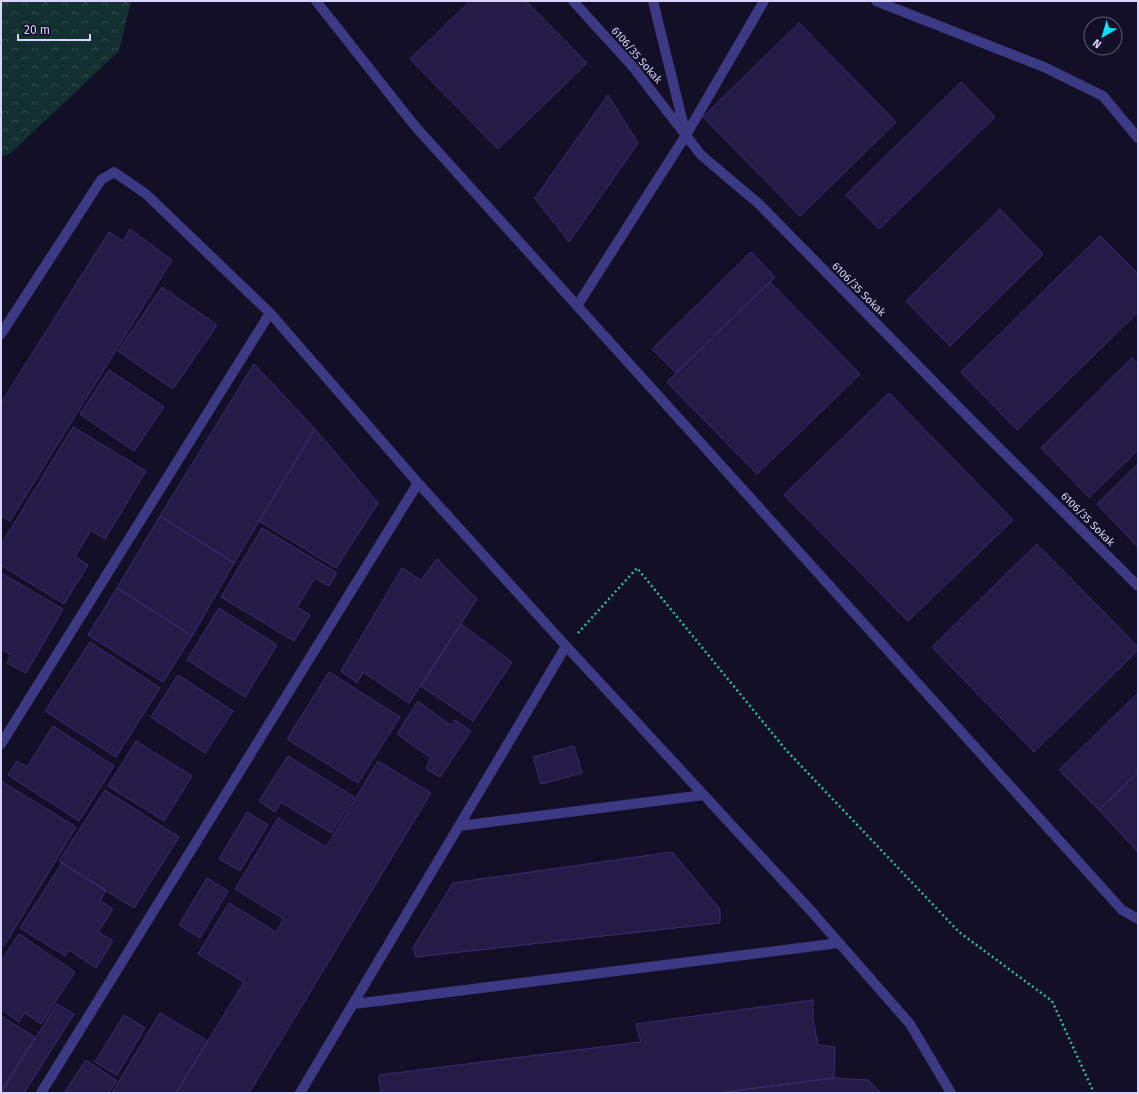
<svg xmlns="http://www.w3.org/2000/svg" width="1139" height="1094" font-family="'Fira Sans',sans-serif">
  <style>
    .forest { fill: url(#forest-crowns) }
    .building { fill: #241b47; stroke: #3b2d73 }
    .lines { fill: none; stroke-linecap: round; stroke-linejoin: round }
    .path { stroke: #2fb8b0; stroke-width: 2.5; stroke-dasharray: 2 3; stroke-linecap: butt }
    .lane { stroke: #3d3a85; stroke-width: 10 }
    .street { stroke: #3d3a85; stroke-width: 10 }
    .labels { text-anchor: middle; stroke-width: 3; stroke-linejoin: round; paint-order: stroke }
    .street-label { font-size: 11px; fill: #d9d4ff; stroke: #130f26 }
  </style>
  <defs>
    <pattern id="forest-crowns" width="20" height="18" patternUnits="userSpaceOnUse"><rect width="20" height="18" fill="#12302f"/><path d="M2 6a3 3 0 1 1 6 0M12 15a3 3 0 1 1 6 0" fill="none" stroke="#344d4e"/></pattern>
  </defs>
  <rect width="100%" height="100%" fill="#130f26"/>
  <path class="forest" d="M1,1h130l-12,50 -107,101 -11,5z"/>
  <path class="building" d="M470,1h56l61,62 -89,86 -88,-90z
    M799,23l97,99 -96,94 -97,-99z
    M961,82l34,35 -116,112 -33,-34z
    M608,95l30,48 -69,99 -34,-44z
    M1000,209l43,45 -93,92 -44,-45z
    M130,229l42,31 -162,261 -9,-5v-113l108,-171 14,9z
    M1100,236l38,38v38l-121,118 -56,-58z
    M751,252l24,25 -99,96 -24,-24z
    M770,282l90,92 -103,100 -90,-92z
    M162,287l55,38 -44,64 -55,-38z
    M1132,358l6,6v86l-49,47 -48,-49z
    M254,364l61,65 -81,134 -74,-47z
    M109,370l55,37 -30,44 -54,-37z
    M889,393l124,127 -105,101 -124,-126z
    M73,427l73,44 -41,68 -14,-9 -16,27 13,8 -24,39 -63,-39v-20z
    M315,429l63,74 -42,65 -77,-47z
    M1138,464v83l-41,-43z
    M160,516l74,47 -42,73 -75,-48z
    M262,528l75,45 -8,13 -14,-8 -18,29 13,8 -16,26 -73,-44z
    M1037,544l101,103v3l-104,102 -102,-105z
    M437,559l40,40 -68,104 -46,-31 -6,11 -16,-12 61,-103 19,12z
    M1,573l62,36 -37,64 -19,-10 4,-8 -10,-6z
    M117,588l75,48 -29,46 -75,-47z
    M219,608l58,37 -32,52 -58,-37z
    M461,624l51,38 -39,59 -52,-35z
    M90,642l70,46 -44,69 -71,-46z
    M329,672l71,45 -42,66 -71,-44z
    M178,675l55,36 -28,42 -54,-36z
    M1138,693v79l-39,38 -40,-40z
    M418,701l32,24 5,-5 16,11 -31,46 -14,-8 5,-11 -34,-24z
    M53,726l61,40 -35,55 -71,-46 9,-14 10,6z
    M136,741l56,35 -28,45 -56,-35z
    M574,746l8,27 -41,11 -8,-27z
    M288,756l66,41 -23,36 -50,-31 -6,10 -16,-11z
    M378,761l53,32 -70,115 -112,185h-73l68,-111 -46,-28 31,-51 47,29 8,-13 -49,-30 43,-71 48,29z
    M1138,772v80l-39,-42z
    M1,781l75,46 -72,119 -3,-2z
    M105,790l74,47 -45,71 -75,-47z
    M247,812l21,13 -28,46 -21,-12z
    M672,852l48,57v14l-304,34 -3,-9 40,-65z
    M62,863l44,28 -6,10 13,8 -15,23 15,9 -17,27 -27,-18 -4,6 -45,-28z
    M207,878l21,13 -28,47 -21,-13z
    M19,934l56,38 -34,52 -16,-11 -6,9 -18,-13v-48z
    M813,1000v20l5,25 17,2 -1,31 -116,15h-337l-2,-18 262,-33 -5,-18z
    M57,1004l17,10 -50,79h-23z
    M160,1013l48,28 -32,52h-64z
    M124,1015l21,13 -28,47 -22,-13z
    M1,1016l34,21 -34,54z
    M86,1060l31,21 -9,12h-44z
    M834,1078l34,2 13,13h-163z"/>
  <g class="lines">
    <path class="path" d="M578,633l59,-65 149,182 173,182 93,69 42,92"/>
    <path class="lane" d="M1,334l100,-154 13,-8 32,22 124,119 148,170 148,163 246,266 98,112 41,69
      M1,744l269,-431
      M459,826l245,-31
      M354,1004l485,-61
      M41,1093l377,-610
      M300,1093l266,-447"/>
    <path class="street" d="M316,1l98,124 708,785 16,9
      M573,1l60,66 68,88 58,49 225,229 154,153
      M653,1l32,130
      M876,1l168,66 59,29 35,42
      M577,306l109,-171 78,-134"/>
  </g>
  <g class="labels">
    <g class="street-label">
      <text transform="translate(637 55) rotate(49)" y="4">6106/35 Sokak</text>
      <text transform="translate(859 289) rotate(45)" y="4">6106/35 Sokak</text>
      <text transform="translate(1088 519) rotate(45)" y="4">6106/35 Sokak</text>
    </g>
  </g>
  <rect width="1139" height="1094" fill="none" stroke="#d9d4ff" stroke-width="4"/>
  <g transform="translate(1103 36) rotate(218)"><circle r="19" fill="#130f26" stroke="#625e7d"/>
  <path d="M0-3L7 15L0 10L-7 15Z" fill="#00e5ff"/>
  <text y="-6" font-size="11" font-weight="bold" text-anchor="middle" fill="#d9d4ff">N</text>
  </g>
  <path d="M18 34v6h72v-6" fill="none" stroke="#d9d4ff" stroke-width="2"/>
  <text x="24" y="34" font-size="12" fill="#d9d4ff" stroke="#130f26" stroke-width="3" paint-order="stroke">20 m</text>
</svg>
